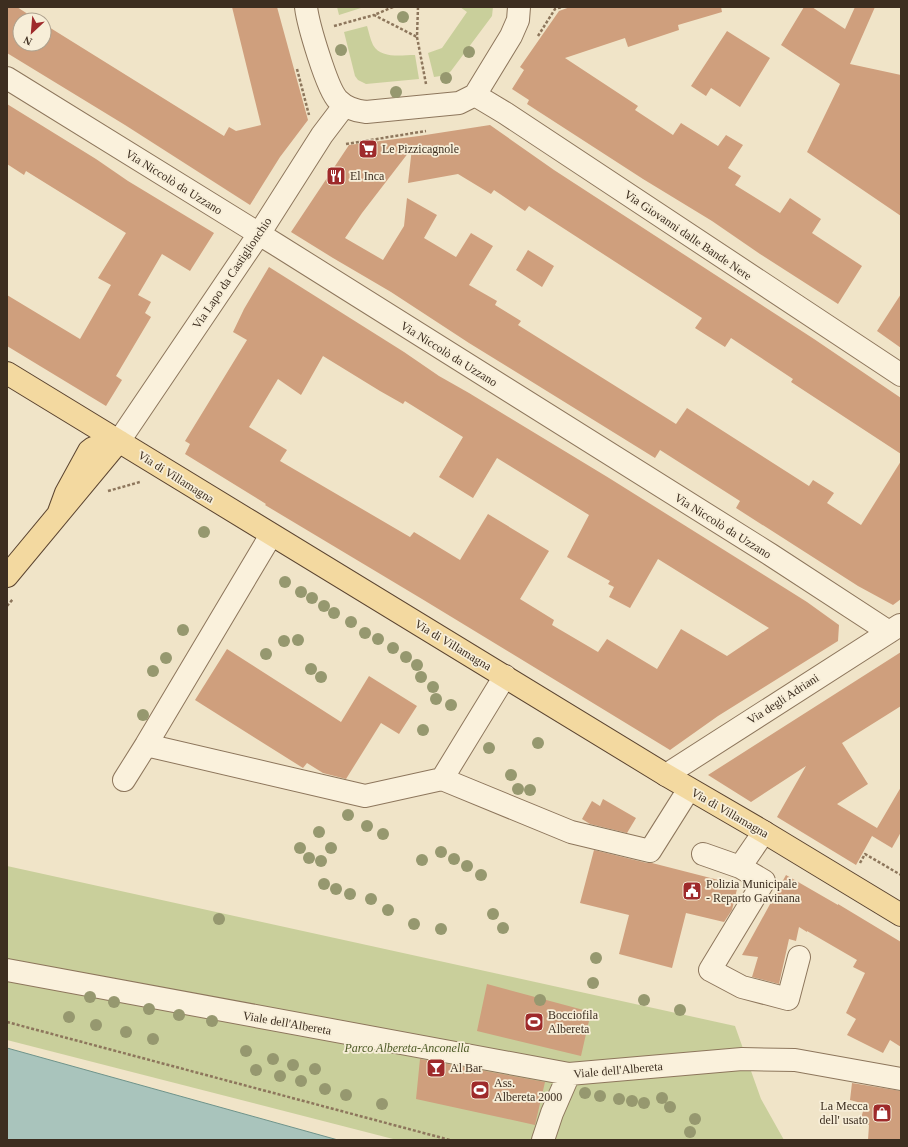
<svg xmlns="http://www.w3.org/2000/svg" width="908" height="1147" font-family="'Times New Roman',serif">
  <style>
    .green { fill: #c9cf9b }
    .water { fill: #a9c4bc; stroke: #6f938a }
    .building { fill: #cf9f7d; fill-rule: evenodd }
    .lines { fill: none; stroke-linecap: round; stroke-linejoin: round }
    .minor-casing { stroke: #8d765c; stroke-width: 24 }
    .major-casing { stroke: #5b4430; stroke-width: 24 }
    .path { stroke: #8d765c; stroke-width: 2.5; stroke-dasharray: 3 2; stroke-linecap: butt }
    .minor { stroke: #faf1dc; stroke-width: 22 }
    .major { stroke: #f3d9a0; stroke-width: 22 }
    .tree { fill: #96986f }
    .labels { text-anchor: middle; stroke-width: 3.5; stroke-linejoin: round; paint-order: stroke }
    .poi-label { font-size: 12px; fill: #3d2e20; stroke: #f7eed8; text-anchor: start }
    .street-label { font-size: 12px; fill: #3d2e20; stroke: #f7eed8 }
    .park-label { font-size: 12px; font-style: italic; fill: #4d5a26; stroke: #f7eed8 }
  </style>
  <rect width="100%" height="100%" fill="#f0e4c8"/>
  <path class="green" d="M337,7h24v1l-22,7z
    M460,7h33l-1,9 -41,55 -4,4 -13,2 -6,-24 14,-5 25,-36z
    M367,26c2,6 3,13 6,19 8,14 28,10 42,10l4,24 -53,5 -8,-4 -3,-4 -11,-44z
    M7,866l728,160 26,73 23,41h-387l-390,-100z"/>
  <path class="water" d="M7,1048l331,92h-331z"/>
  <path class="building" d="M7,7h10l20,13h-17v24h24v-20l180,112 5,-9 7,4 25,-6 -29,-118h45l31,113 -28,37 -30,48 -125,-80 -118,-72z
    M570,7h151l1,5 -44,13 1,5 -51,17 -3,-9 -60,20 73,48 -3,4 38,25 8,-12 37,23 8,-11 17,10 -15,23 13,8 -6,9 45,28 10,-15 31,21 -9,14 50,33 -24,38 -78,-50 -48,-33 -69,-42 -116,-75 2,-4 -17,-11 12,-19 -4,-3 39,-56z
    M804,7h8l33,22 10,-22h20l-25,57 51,11v141l-94,-64 33,-68 -59,-39z
    M727,31l43,27 -30,49 -29,-19 -5,8 -15,-10z
    M7,104l89,55 32,22 86,52 -24,38 -28,-17 -24,41 13,7 -6,11 6,4 -35,59 6,4 -16,26 -99,-60v-51l73,44 31,-54 -13,-7 28,-45 -100,-62 -2,4 -17,-11z
    M490,125l64,45 260,169 87,59v56l-110,-72 2,-3 -62,-41 -6,9 -30,-19 7,-10 -173,-112 -4,5 -31,-21 -3,4 -33,-20 -50,9 4,-35 -50,65 -17,25 38,22 21,-34 3,-28 30,17 -13,23 32,19 15,-24 22,13 -24,39 28,16 -2,4 26,16 -3,4 158,99 11,-16 122,78 4,-6 21,13 -7,10 34,22 40,-64v138l-8,6 -35,-19 -122,-78 4,-7 -80,-51 -5,8 -186,-115 -78,-51 -58,-34 -42,-26 58,-87 70,-9z
    M528,250l26,16 -12,21 -26,-17z
    M269,267l135,85 35,24 30,17 140,85 198,124 32,23 -1,16 -120,75 -48,34 -248,-151 -157,-94 1,-1 -81,-50 5,-10 -5,-3 62,-101 -14,-8 11,-23zM323,356l57,35 23,13 2,-3 58,36 -24,40 34,21 24,-40 92,57 -22,42 43,24 -2,3 6,3 -5,10 21,11 28,-49 111,69 -42,28 -46,-27 -24,40 -50,-30 -9,13 -46,-27 2,-5 -34,-21 29,-48 -61,-37 -28,46 -46,-28 -4,5 -130,-76 7,-11 -38,-23 29,-48 23,16z
    M901,294v54l-24,-17z
    M227,649l114,73 28,-46 48,30 -18,28 -18,-11 -35,56 -23,-6 -16,-10 -4,5 -108,-68z
    M901,652v54l-59,37 26,41 -31,20 40,24 24,-41v45l-9,16 -20,-12 -16,29 -79,-48 29,-51 -55,36 -43,-27z
    M603,799l33,19 -9,15 -37,-9 -8,-5 10,-18 8,5z
    M594,850l53,13h5l86,22 -6,25 -8,12 -38,-9 -14,55 -53,-14 10,-39 -49,-12z
    M786,875l52,30v-1l63,38v105l-11,-7 -7,13 -36,-18 9,-16 -10,-6 19,-40 -12,-6 4,-7 -50,-29v1l-8,-5 -3,14 -7,-2 -10,45 -27,-7 6,-20 -16,-2z
    M487,984l104,28 -10,44 -104,-25z
    M420,1059l125,23 -10,43 -119,-26z
    M852,1083l49,8v49h-33l1,-15 -9,-3 5,-18 -15,-4z"/>
  <g class="lines">
    <g class="minor-casing">
      <path id="minor" d="M306,7c2,17 21,82 32,93 8,8 17,11 28,12l93,-9 16,-8 36,-59 7,-16 1,-13
        M7,78l270,167 494,310 118,77
        M475,95l30,18 396,262
        M119,441l140,-207 63,-99 22,-29
        M146,745l219,51 77,-17 63,-103
        M666,775l234,-150
        M442,779l129,53 79,19 39,-62
        M124,780l22,-35 125,-210
        M764,832l-24,35 24,14 -54,89 32,17 46,12 11,-42
        M703,854l37,13
        M7,970l562,104 173,-15 53,1 106,19
        M543,1140l9,-27 17,-39"/>
    </g>
    <g class="major-casing">
      <path id="major" d="M7,373l659,402 98,57 137,83
        M7,576l112,-135c-11,4 -21,2 -30,10l-23,42 -7,19"/>
    </g>
    <path class="path" d="M393,7l-19,8 43,22
      M418,7l-1,30 9,47
      M334,26l40,-11
      M538,36l17,-27 7,-2
      M297,69l12,46
      M346,144l80,-13
      M108,491l32,-9
      M7,606l6,-7
      M860,863l5,-9 36,21
      M7,1022l443,118"/>
    <use href="#minor" class="minor"/>
    <use href="#major" class="major"/>
  </g>
  <g class="tree">
    <circle cx="403" cy="17" r="6"/>
    <circle cx="341" cy="50" r="6"/>
    <circle cx="469" cy="52" r="6"/>
    <circle cx="446" cy="78" r="6"/>
    <circle cx="396" cy="92" r="6"/>
    <circle cx="204" cy="532" r="6"/>
    <circle cx="285" cy="582" r="6"/>
    <circle cx="301" cy="592" r="6"/>
    <circle cx="312" cy="598" r="6"/>
    <circle cx="324" cy="606" r="6"/>
    <circle cx="334" cy="613" r="6"/>
    <circle cx="351" cy="622" r="6"/>
    <circle cx="183" cy="630" r="6"/>
    <circle cx="365" cy="633" r="6"/>
    <circle cx="378" cy="639" r="6"/>
    <circle cx="298" cy="640" r="6"/>
    <circle cx="284" cy="641" r="6"/>
    <circle cx="393" cy="648" r="6"/>
    <circle cx="266" cy="654" r="6"/>
    <circle cx="406" cy="657" r="6"/>
    <circle cx="166" cy="658" r="6"/>
    <circle cx="417" cy="665" r="6"/>
    <circle cx="311" cy="669" r="6"/>
    <circle cx="153" cy="671" r="6"/>
    <circle cx="321" cy="677" r="6"/>
    <circle cx="421" cy="677" r="6"/>
    <circle cx="433" cy="687" r="6"/>
    <circle cx="436" cy="699" r="6"/>
    <circle cx="451" cy="705" r="6"/>
    <circle cx="143" cy="715" r="6"/>
    <circle cx="423" cy="730" r="6"/>
    <circle cx="538" cy="743" r="6"/>
    <circle cx="489" cy="748" r="6"/>
    <circle cx="511" cy="775" r="6"/>
    <circle cx="518" cy="789" r="6"/>
    <circle cx="530" cy="790" r="6"/>
    <circle cx="348" cy="815" r="6"/>
    <circle cx="367" cy="826" r="6"/>
    <circle cx="319" cy="832" r="6"/>
    <circle cx="383" cy="834" r="6"/>
    <circle cx="300" cy="848" r="6"/>
    <circle cx="331" cy="848" r="6"/>
    <circle cx="441" cy="852" r="6"/>
    <circle cx="309" cy="858" r="6"/>
    <circle cx="454" cy="859" r="6"/>
    <circle cx="422" cy="860" r="6"/>
    <circle cx="321" cy="861" r="6"/>
    <circle cx="467" cy="866" r="6"/>
    <circle cx="481" cy="875" r="6"/>
    <circle cx="324" cy="884" r="6"/>
    <circle cx="336" cy="889" r="6"/>
    <circle cx="350" cy="894" r="6"/>
    <circle cx="371" cy="899" r="6"/>
    <circle cx="388" cy="910" r="6"/>
    <circle cx="493" cy="914" r="6"/>
    <circle cx="219" cy="919" r="6"/>
    <circle cx="414" cy="924" r="6"/>
    <circle cx="503" cy="928" r="6"/>
    <circle cx="441" cy="929" r="6"/>
    <circle cx="596" cy="958" r="6"/>
    <circle cx="593" cy="983" r="6"/>
    <circle cx="90" cy="997" r="6"/>
    <circle cx="540" cy="1000" r="6"/>
    <circle cx="644" cy="1000" r="6"/>
    <circle cx="114" cy="1002" r="6"/>
    <circle cx="149" cy="1009" r="6"/>
    <circle cx="680" cy="1010" r="6"/>
    <circle cx="179" cy="1015" r="6"/>
    <circle cx="69" cy="1017" r="6"/>
    <circle cx="212" cy="1021" r="6"/>
    <circle cx="96" cy="1025" r="6"/>
    <circle cx="126" cy="1032" r="6"/>
    <circle cx="153" cy="1039" r="6"/>
    <circle cx="246" cy="1051" r="6"/>
    <circle cx="273" cy="1059" r="6"/>
    <circle cx="293" cy="1065" r="6"/>
    <circle cx="315" cy="1069" r="6"/>
    <circle cx="256" cy="1070" r="6"/>
    <circle cx="280" cy="1076" r="6"/>
    <circle cx="301" cy="1081" r="6"/>
    <circle cx="325" cy="1089" r="6"/>
    <circle cx="585" cy="1093" r="6"/>
    <circle cx="346" cy="1095" r="6"/>
    <circle cx="600" cy="1096" r="6"/>
    <circle cx="662" cy="1098" r="6"/>
    <circle cx="619" cy="1099" r="6"/>
    <circle cx="632" cy="1101" r="6"/>
    <circle cx="644" cy="1103" r="6"/>
    <circle cx="382" cy="1104" r="6"/>
    <circle cx="670" cy="1107" r="6"/>
    <circle cx="695" cy="1119" r="6"/>
    <circle cx="690" cy="1132" r="6"/>
  </g>
  <defs>
    <g id="supermarket-square" transform="scale(1)"><rect x="-9" y="-9" width="18" height="18" rx="4" fill="#9e2a2b" stroke="#f7eed8"/><path d="M-6-5.5h2.5l.6 2H6L4.5 2H-2.5L-4.4-4H-6ZM-1.5 3.2a1.3 1.3 0 1 0 .1 0ZM3 3.2a1.3 1.3 0 1 0 .1 0Z" fill="#fff"/></g>
    <g id="restaurant-square" transform="scale(1)"><rect x="-9" y="-9" width="18" height="18" rx="4" fill="#9e2a2b" stroke="#f7eed8"/><path d="M-5-6h1v4h1v-4h1v4h1v-4h1v5L-1.5 .5V6h-2V.5L-5-1ZM5-6V6H3V1.5H1.5Q1.5-4 5-6Z" fill="#fff"/></g>
    <g id="civic-square" transform="scale(1)"><rect x="-9" y="-9" width="18" height="18" rx="4" fill="#9e2a2b" stroke="#f7eed8"/><path d="M-.6-6.5H3V-4.5H.6V-3L4-1V1h2V6H-6V1h2V-1L-.6-3ZM-1.2 2.5V6h2.4V2.5Z" fill="#fff"/></g>
    <g id="stadium-square" transform="scale(1)"><rect x="-9" y="-9" width="18" height="18" rx="4" fill="#9e2a2b" stroke="#f7eed8"/><path d="M0-5a6.5 5 0 1 0 0 10a6.5 5 0 1 0 0-10ZM-3.5-1.8h7v3.6h-7Z" fill="#fff"/></g>
    <g id="bar-square" transform="scale(1)"><rect x="-9" y="-9" width="18" height="18" rx="4" fill="#9e2a2b" stroke="#f7eed8"/><path d="M-6-5H6L.8 .8V4.5H3.5V6h-7V4.5H-.8V.8Z" fill="#fff"/></g>
    <g id="shop-square" transform="scale(1)"><rect x="-9" y="-9" width="18" height="18" rx="4" fill="#9e2a2b" stroke="#f7eed8"/><path d="M-5-2.5h2.3a2.7 3.5 0 0 1 5.4 0H5L5.5 6h-11ZM-1.5-2.5h3a1.5 2.3 0 0 0-3 0Z" fill="#fff"/></g>
  </defs>
  <g fill-rule="evenodd">
    <use href="#supermarket-square" x="368" y="149"/>
    <use href="#restaurant-square" x="336" y="176"/>
    <use href="#civic-square" x="692" y="891"/>
    <use href="#stadium-square" x="534" y="1022"/>
    <use href="#bar-square" x="436" y="1068"/>
    <use href="#stadium-square" x="480" y="1090"/>
    <use href="#shop-square" x="882" y="1113"/>
  </g>
  <g class="labels">
    <g class="poi-label">
      <text x="382" y="153">Le Pizzicagnole</text>
      <text x="350" y="180">El Inca</text>
      <text x="706" y="888">Polizia Municipale<tspan x="706" dy="14">- Reparto Gavinana</tspan></text>
      <text x="548" y="1019">Bocciofila<tspan x="548" dy="14">Albereta</tspan></text>
      <text x="450" y="1072">Al Bar</text>
      <text x="494" y="1087">Ass.<tspan x="494" dy="14">Albereta 2000</tspan></text>
      <text x="868" y="1110" text-anchor="end">La Mecca<tspan x="868" dy="14">dell' usato</tspan></text>
    </g>
    <g class="street-label">
      <text transform="translate(174 182) rotate(32)" y="4">Via Niccolò da Uzzano</text>
      <text transform="translate(688 235) rotate(34)" y="4">Via Giovanni dalle Bande Nere</text>
      <text transform="translate(232 273) rotate(-56)" y="4">Via Lapo da Castiglionchio</text>
      <text transform="translate(449 354) rotate(32)" y="4">Via Niccolò da Uzzano</text>
      <text transform="translate(176 477) rotate(32)" y="4">Via di Villamagna</text>
      <text transform="translate(723 526) rotate(32)" y="4">Via Niccolò da Uzzano</text>
      <text transform="translate(453 645) rotate(31)" y="4">Via di Villamagna</text>
      <text transform="translate(783 699) rotate(-33)" y="4">Via degli Adriani</text>
      <text transform="translate(730 813) rotate(30)" y="4">Via di Villamagna</text>
      <text transform="translate(287 1023) rotate(10)" y="4">Viale dell'Albereta</text>
      <text transform="translate(618 1070) rotate(-5)" y="4">Viale dell'Albereta</text>
    </g>
    <g class="park-label">
      <text x="407" y="1052">Parco Albereta-Anconella</text>
    </g>
  </g>
  <rect width="908" height="1147" fill="none" stroke="#3d2e20" stroke-width="16"/>
  <g transform="translate(32 32) rotate(206)"><circle r="19" fill="#f7eed8" stroke="#ada18e"/>
  <path d="M0-3L7 15L0 10L-7 15Z" fill="#9e2a2b"/>
  <text y="-6" font-size="11" font-weight="bold" text-anchor="middle" fill="#3d2e20">N</text>
  </g>
</svg>
